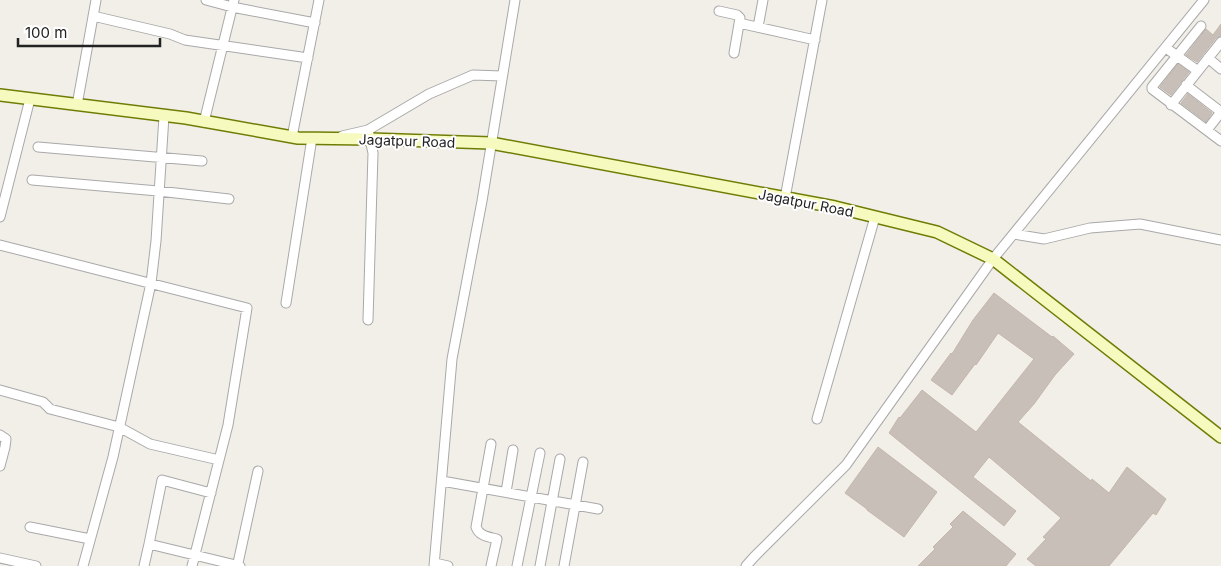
<svg xmlns="http://www.w3.org/2000/svg" width="1221" height="566" font-family="Inter,sans-serif">
  <style>
    .building { fill: #c7bfb8; stroke: #c4b6ab }
    .lines { fill: none; stroke-linecap: round; stroke-linejoin: round }
    .street-casing { stroke: #a9a9a9; stroke-width: 11 }
    .secondary-casing { stroke: #707d05; stroke-width: 14 }
    .street { stroke: #fff; stroke-width: 9 }
    .secondary { stroke: #f7fabf; stroke-width: 11 }
    .labels { text-anchor: middle; stroke-width: 4; stroke-linejoin: round; paint-order: stroke }
    .street-label { font-size: 14px; fill: #222; stroke: #fff }
  </style>
  <rect width="100%" height="100%" fill="#f2efe9"/>
  <path class="building" d="M1221,24v12l-5,2 -19,24 -11,-7 20,-26 7,6z
    M1178,64l11,8 -18,23 -11,-8z
    M1188,94l24,19 -6,9 -25,-19z
    M994,293l58,44 1,-1 21,18 -19,21 -21,29 -16,18 73,59 1,-2 17,14 18,-26 39,32 -10,16 -3,-2 -44,53h-73l-9,-7 19,-20 -3,-2 18,-19 -72,-61 -16,20 43,34 -12,15 -115,-93 10,-16 1,1 22,-28 54,42 58,-73 -36,-26 -22,32 -1,-1 -23,31 -21,-15 20,-27 1,1 21,-34z
    M878,447l59,45 -33,45 -37,-27v-1l-22,-16z
    M963,511l53,43 -10,12h-88l17,-17 -2,-2 20,-20 -3,-3z"/>
  <g class="lines">
    <g class="street-casing">
      <path id="street" d="M206,0l26,7 83,16
        M719,11l18,4 3,3 -6,35
        M93,16l77,18 15,6 123,18
        M739,23l76,17
        M1201,26l-49,61v2l69,52
        M758,27l5,-27
        M1166,48l32,23
        M1208,58l13,11
        M1186,85l35,27
        M77,105l19,-105
        M1171,105l50,-63
        M204,122l30,-122
        M1207,130l14,-18
        M342,136l26,-6 61,-36 44,-19 29,1
        M292,137l27,-137
        M38,147l164,14
        M32,180l126,11 71,8
        M785,198l37,-198
        M0,217l30,-118
        M1014,234l30,5 46,-11 50,-4 81,16
        M0,245l247,63 -19,117 -36,141
        M286,303l26,-165
        M368,320l5,-167 -5,-23
        M0,390l43,12 7,7 69,18 31,17 69,16
        M817,419l58,-202
        M0,435l6,4 -1,8 -5,19
        M491,444l-15,83c3,9 13,10 21,12l-6,27
        M442,481l156,28
        M506,492l7,-42
        M211,493l-49,-13 -13,64 91,22
        M30,527l60,12
        M0,558l36,8
        M435,563l13,3
        M83,566l30,-109 38,-174 5,-42 8,-125
        M144,566l5,-22
        M238,566v-3l20,-92
        M434,566l18,-207 30,-158 33,-201
        M517,566l23,-113
        M540,566l20,-107
        M564,566l19,-104
        M746,566l8,-9 92,-92 147,-206 211,-259"/>
    </g>
    <g class="secondary-casing">
      <path id="secondary" d="M0,95l186,23 112,20 72,1 121,4 344,64 102,25 56,27 228,178"/>
    </g>
    <use href="#street" class="street"/>
    <use href="#secondary" class="secondary"/>
  </g>
  <g class="labels">
    <g class="street-label">
      <text transform="translate(407 141) rotate(2)" y="5">Jagatpur Road</text>
      <text transform="translate(806 203) rotate(11)" y="5">Jagatpur Road</text>
    </g>
  </g>
  <path d="M18 38v8h142v-8" fill="none" stroke="#222222" stroke-width="2.5"/>
  <text x="25" y="38" font-size="15" fill="#222222" stroke="#ffffff" stroke-width="4" paint-order="stroke">100 m</text>
</svg>
